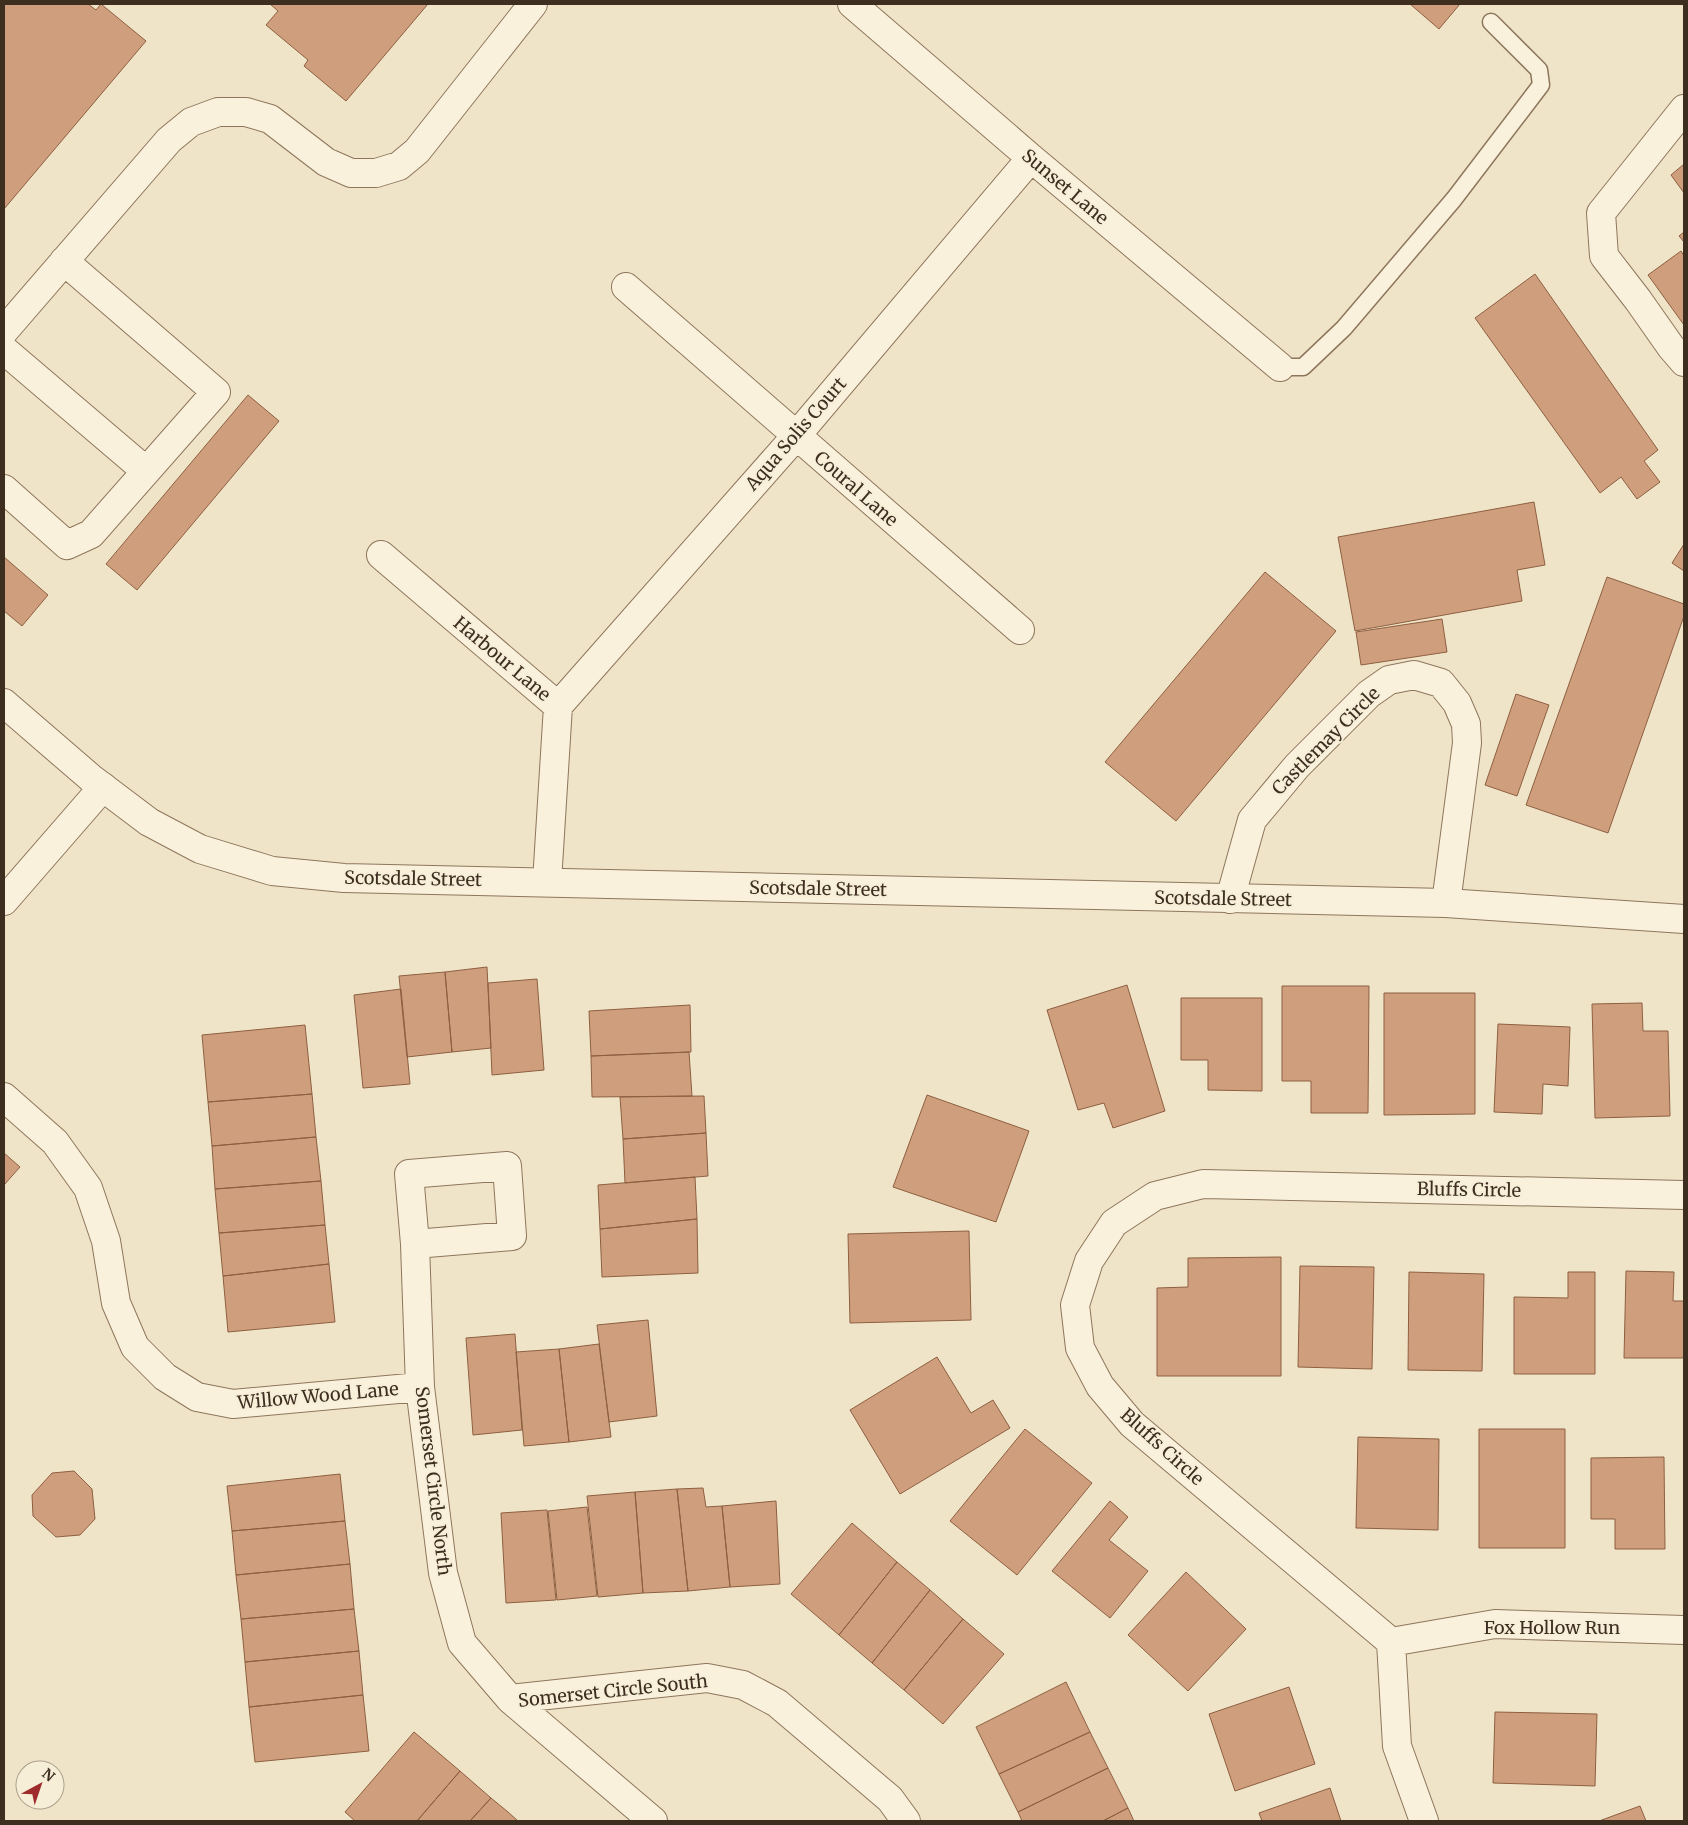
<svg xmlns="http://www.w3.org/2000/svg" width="1688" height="1825" font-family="Merriweather,serif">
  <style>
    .building { fill: #cf9f7d; stroke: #8d5f41 }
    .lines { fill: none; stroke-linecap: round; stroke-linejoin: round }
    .service-casing { stroke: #8d765c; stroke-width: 19 }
    .minor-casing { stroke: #8d765c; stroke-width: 30 }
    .tertiary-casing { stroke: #8d765c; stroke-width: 30 }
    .service { stroke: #faf1dc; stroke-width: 16 }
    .minor { stroke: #faf1dc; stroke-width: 28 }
    .tertiary { stroke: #faf1dc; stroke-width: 28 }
    .labels { text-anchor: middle; stroke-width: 4; stroke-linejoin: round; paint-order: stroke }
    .street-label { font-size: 18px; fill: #3d2e20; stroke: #f7eed8 }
  </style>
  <rect width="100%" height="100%" fill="#f0e4c8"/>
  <path class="building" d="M4,4h84l8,6 5,-6 45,37 -142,168z
    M270,4h158l-82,97 -42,-35 4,-6 -42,-35 12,-14z
    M1410,4h50l-21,25z
    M1684,164v29l-13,-18z
    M1684,232v10l-5,-6z
    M1681,251l3,5v69l-36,-50z
    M1535,274l123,176 -14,11 16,21 -23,17 -16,-22 -21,16 -125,-175z
    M248,395l31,26 -142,169 -31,-26z
    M1534,502l11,63 -28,5 5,31 -167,30 -17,-94z
    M1684,544v27l-12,-8z
    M4,557l44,38 -26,31 -18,-15z
    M1265,572l71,59 -160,190 -71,-59z
    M1607,577l77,27v12l-76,217 -82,-28z
    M1442,619l5,33 -86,13 -5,-33z
    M1516,694l33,11 -32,91 -32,-11z
    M487,967l4,81 -39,4 -7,-80z
    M445,972l7,80 -45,5 -8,-81z
    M537,979l7,91 -52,5 -4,-92z
    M1127,985l38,126 -52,17 -9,-25 -26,7 -31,-100z
    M1282,986h87l-1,127h-57v-32h-29z
    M401,989l9,95 -47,4 -9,-93z
    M1384,993h91v121l-91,1z
    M1181,998h81v93l-54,-1v-30h-27z
    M1642,1003l1,28h25l2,85 -75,2 -3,-114z
    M690,1005l1,47 -100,4 -2,-45z
    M1498,1024l72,3 -2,59 -25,-2 -1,30 -48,-2z
    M305,1025l7,69 -104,8 -6,-67z
    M689,1052l3,44 -100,1 -1,-41z
    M312,1094l4,43 -104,9 -4,-44z
    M927,1095l102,36 -33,91 -103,-35z
    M704,1096l2,37 -83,6 -3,-42z
    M706,1133l2,43 -83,7 -2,-44z
    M316,1137l5,44 -106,8 -3,-43z
    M4,1153l16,14 -16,18z
    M695,1177l2,42 -97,10 -2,-44z
    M321,1181l4,44 -106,8 -4,-44z
    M697,1219l1,54 -96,4 -2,-48z
    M325,1225l4,39 -106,12 -4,-43z
    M969,1231l2,89 -121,3 -2,-89z
    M1281,1257v119h-124v-88l31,-1v-29z
    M329,1264l6,58 -107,10 -5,-56z
    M1300,1266l74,1 -2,102 -74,-2z
    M1626,1271l48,1 -1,29h11v57h-60z
    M1409,1272l75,2 -2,97 -74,-1z
    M1568,1272h27v102h-81v-77l54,1z
    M648,1320l9,96 -48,6 -12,-97z
    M515,1334l7,96 -49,5 -7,-97z
    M599,1344l12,93 -42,5 -10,-93z
    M559,1349l10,93 -45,4 -8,-94z
    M937,1357l34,56 22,-13 17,28 -110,66 -50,-84z
    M1025,1429l67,54 -75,92 -67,-54z
    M1479,1429h86v119h-86z
    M1358,1437l81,2 -1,91 -82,-2z
    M1664,1457l1,92h-50v-30h-24v-61z
    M74,1471l18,18 3,30 -15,16 -24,2 -23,-21 -1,-21 20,-22z
    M340,1474l5,47 -113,10 -5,-45z
    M703,1488l3,19 16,-1 8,81 -42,4 -11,-102z
    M677,1489l11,102 -45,2 -8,-101z
    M635,1492l8,101 -45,4 -11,-101z
    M776,1501l4,83 -50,3 -8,-81z
    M1110,1501l18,16 -19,23 39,31 -38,47 -58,-47z
    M587,1507l10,89 -40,4 -9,-89z
    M547,1510l9,90 -50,3 -5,-90z
    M345,1521l5,43 -114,11 -4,-44z
    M852,1523l45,39 -58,73 -48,-41z
    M897,1562l33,28 -58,73 -33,-28z
    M350,1564l4,45 -113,10 -5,-44z
    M1186,1572l60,57 -58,62 -60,-56z
    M930,1590l33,29 -59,71 -32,-27z
    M354,1609l5,42 -114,11 -4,-43z
    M963,1619l41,35 -61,70 -39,-34z
    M359,1651l4,44 -114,12 -4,-45z
    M1066,1682l24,50 -91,42 -23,-47z
    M1289,1687l26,77 -80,27 -26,-77z
    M363,1695l6,56 -114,11 -6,-55z
    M1495,1712l102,2 -2,72 -102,-3z
    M414,1732l46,39 -43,50h-62l-10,-9z
    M1090,1732l18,36 -90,44 -19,-38z
    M1108,1768l20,40 -25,13h-81l-4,-9z
    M460,1771l31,27 -21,23h-53z
    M1330,1788l11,33h-79l-3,-8z
    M491,1798l17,14 10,9h-48z
    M1640,1806l6,15h-47z
    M1128,1808l6,13h-31z"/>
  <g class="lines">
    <g class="service-casing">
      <path id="service" d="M1280,367h23l41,-39 110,-129 87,-114 -2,-15 -48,-48"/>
    </g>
    <g class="minor-casing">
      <path id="minor" d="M852,4l179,154 249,209
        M1684,109l-83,104 3,43 34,44 33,47 13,15
        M626,287l394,343
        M4,331l165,-191 22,-18 27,-10h28l24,7 56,43 25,11h25l23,-7 18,-15 116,-147
        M4,350l142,121
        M4,489l63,56 24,-11 125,-142 -152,-131
        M381,555l177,151
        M558,706l238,-270 235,-278
        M547,882l11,-176
        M1230,899l22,-79 45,-54 72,-72 20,-14 25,-5 27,8 16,20 9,21 1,19 -21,160
        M4,901l99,-114
        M4,1097l51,45 33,46 18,53 10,62 19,44 30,30 32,20 36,7 187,-17
        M507,1166l5,70 -97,8 -6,-70z
        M415,1244l5,143 23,186 19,70 48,56 143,122
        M1391,1642l104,-18 189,6
        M510,1699l197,-21 36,7 34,18 113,96 16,22
        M1424,1821l-27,-75 -6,-104 -259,-218 -32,-38 -20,-38 -5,-43 14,-44 25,-38 41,-27 48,-12 481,11"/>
    </g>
    <g class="tertiary-casing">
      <path id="tertiary" d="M4,703l88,76 57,43 51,27 72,22 72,7 1102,25 238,16"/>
    </g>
    <use href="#service" class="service"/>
    <use href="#minor" class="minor"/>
    <use href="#tertiary" class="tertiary"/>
  </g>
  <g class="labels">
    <g class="street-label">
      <text transform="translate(1065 187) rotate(40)" y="6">Sunset Lane</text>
      <text transform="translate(796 434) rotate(-49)" y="6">Aqua Solis Court</text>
      <text transform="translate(856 489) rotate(41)" y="6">Coural Lane</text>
      <text transform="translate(502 659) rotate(40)" y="6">Harbour Lane</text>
      <text transform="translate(1326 741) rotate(-45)" y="6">Castlemay Circle</text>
      <text transform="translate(413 879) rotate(1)" y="6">Scotsdale Street</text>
      <text transform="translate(818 889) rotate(1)" y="6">Scotsdale Street</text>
      <text transform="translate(1223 899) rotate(1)" y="6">Scotsdale Street</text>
      <text transform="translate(1469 1190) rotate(1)" y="6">Bluffs Circle</text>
      <text transform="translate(318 1396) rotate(-5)" y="6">Willow Wood Lane</text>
      <text transform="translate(1162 1447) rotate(42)" y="6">Bluffs Circle</text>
      <text transform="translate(433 1481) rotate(83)" y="6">Somerset Circle North</text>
      <text x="1552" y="1634">Fox Hollow Run</text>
      <text transform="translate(613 1691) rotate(-6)" y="6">Somerset Circle South</text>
    </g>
  </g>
  <rect width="1688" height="1825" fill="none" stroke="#3d2e20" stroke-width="10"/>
  <g transform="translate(40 1785) rotate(40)"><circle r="24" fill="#f7eed8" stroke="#ada18e"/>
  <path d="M0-4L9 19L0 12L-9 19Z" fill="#9e2a2b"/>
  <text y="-8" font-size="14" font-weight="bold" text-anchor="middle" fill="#3d2e20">N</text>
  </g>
</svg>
